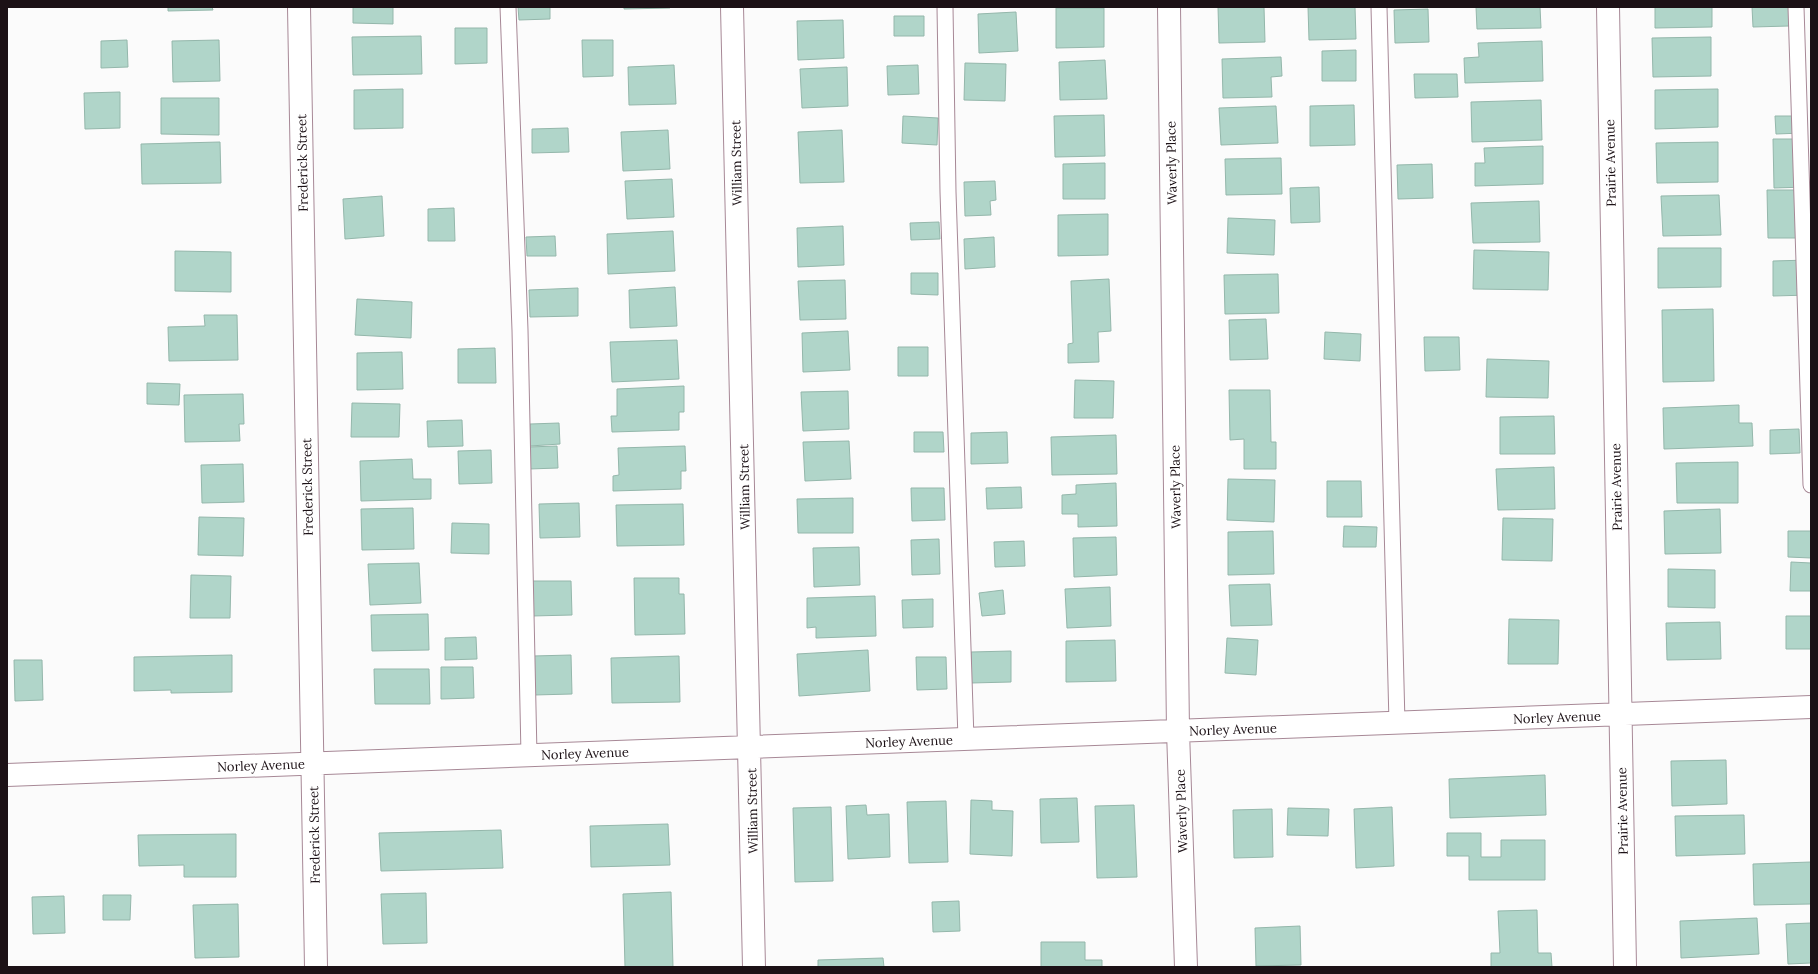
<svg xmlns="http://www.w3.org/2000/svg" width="1818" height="974" font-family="Lora,serif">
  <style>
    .building { fill: #b0d5c9; stroke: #94b7ab }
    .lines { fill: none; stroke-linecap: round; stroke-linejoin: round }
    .service-casing { stroke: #a78896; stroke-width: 17 }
    .minor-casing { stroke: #a78896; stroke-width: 24 }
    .service { stroke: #fff; stroke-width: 15 }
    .minor { stroke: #fff; stroke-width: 22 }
    .labels { text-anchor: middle; stroke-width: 3.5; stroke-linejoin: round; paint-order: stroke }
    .street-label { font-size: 13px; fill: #1c1116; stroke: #fff }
  </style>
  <rect width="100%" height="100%" fill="#fbfbfb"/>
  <path class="building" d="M168,7h44l1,3 -45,1z
    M353,7h40v17l-40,-1z
    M518,7h32v12l-31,1z
    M624,7h46v1l-46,1z
    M1218,7h46l1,35 -46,1z
    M1308,7h47l1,32 -47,1z
    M1476,7h64l1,21 -64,1z
    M1655,7h57v20l-57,1z
    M1752,7h37v19l-36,1z
    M1056,8h48v39l-48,1z
    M1428,9l1,33 -34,1 -1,-33z
    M1016,12l2,39 -39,2 -1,-39z
    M894,16h30v20h-30z
    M843,20l1,38 -46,2 -1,-39z
    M455,28h32v35l-32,1z
    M421,36l1,38 -69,1 -1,-38z
    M1711,37v39l-58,1 -1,-39z
    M127,40l1,27 -27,1v-27z
    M219,40l1,41 -47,1 -1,-41z
    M582,40h31v36l-30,1z
    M1542,41l1,40 -78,2 -1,-25 15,-1 -1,-14z
    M1356,50v31h-34v-30z
    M1281,57l1,19 -11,1 1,20 -49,1 -1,-39z
    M1105,60l2,39 -47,1 -1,-38z
    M965,63l41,1 -1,37 -41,-1z
    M674,65l2,39 -47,1 -1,-38z
    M918,65l1,29 -31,1 -1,-29z
    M847,67l1,39 -46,2 -2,-39z
    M1414,74h43l1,23 -43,1z
    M403,89v39l-49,1v-39z
    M1718,89v38l-63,2v-39z
    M120,92v36l-35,1 -1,-36z
    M161,98h58v37l-58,-1z
    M1541,100l1,40 -70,2 -1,-40z
    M1354,105l1,40 -45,1v-40z
    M1276,106l2,37 -57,2 -2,-37z
    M1104,115l1,41 -50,1 -1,-41z
    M903,116l35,2 -1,27 -35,-2z
    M1775,116h27l1,17 -27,1z
    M568,128l1,24 -37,1v-24z
    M668,130l2,39 -47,2 -2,-39z
    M842,130l2,52 -44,1 -2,-51z
    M1773,139h32l1,48 -32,1z
    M220,142l1,41 -79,1 -1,-40z
    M1718,142v40l-61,1 -1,-40z
    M1543,146v38l-68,2v-23h10l-1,-15z
    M1281,158l1,36 -56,1 -1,-36z
    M1105,163v36h-42v-35z
    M1432,164l1,34 -35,1 -1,-34z
    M672,179l2,38 -47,2 -2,-38z
    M995,181l1,19 -6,1 1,14 -26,1 -1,-34z
    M1319,187l1,35 -29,1 -1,-35z
    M1767,190h34l1,48h-34z
    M1719,195l2,40 -58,1 -2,-40z
    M382,196l2,40 -39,3 -2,-40z
    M1539,201l1,41 -67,1 -2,-40z
    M454,208l1,33h-27v-32z
    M1108,214v41l-50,1v-41z
    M1228,218l47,2 -1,35 -47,-2z
    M939,222l1,17 -29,1 -1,-17z
    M843,226l1,39 -46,2 -1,-39z
    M673,231l2,40 -67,3 -1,-40z
    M555,236l1,20h-29l-1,-19z
    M994,237l1,30 -30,2 -1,-30z
    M1658,248h63v39l-63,1z
    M1474,250l75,2 -1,38 -75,-1z
    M175,251l56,1v40l-56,-1z
    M1809,260l1,35 -37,1v-35z
    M911,273h27v22l-27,-1z
    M1278,274l1,39 -54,1 -1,-39z
    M1109,279l2,52 -13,1 1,30 -31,1v-19l5,-1 -2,-62z
    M845,280l1,39 -46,1 -2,-39z
    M675,287l2,39 -47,2 -1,-38z
    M578,288v28l-48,1 -1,-27z
    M357,299l55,3 -1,36 -56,-3z
    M1713,309l1,72 -51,1 -1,-72z
    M204,315h33l1,45 -69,1 -1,-34 37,-1z
    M1266,319l2,40 -38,1 -1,-40z
    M848,331l2,39 -47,2 -1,-39z
    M1325,332l36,2 -1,27 -36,-2z
    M1424,337h35l1,33 -35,1z
    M677,340l2,39 -67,3 -2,-40z
    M898,347h30v29h-30z
    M495,348l1,35h-38v-34z
    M402,352l1,37 -46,1v-37z
    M1487,359l62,2 -1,37 -62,-1z
    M1075,380l39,1 -1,37h-39z
    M147,383l33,1 -1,21 -32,-1z
    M684,386v26h-5v18l-67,2 -1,-16h6v-27z
    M1229,390h41l1,52h5v27h-32v-30l-14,1z
    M848,391l1,38 -46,2 -2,-39z
    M243,394l1,30h-5l1,17 -55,1 -1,-47z
    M352,403l48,1 -1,33h-48z
    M1739,405v18h13l1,23 -89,3 -1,-41z
    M1554,416l1,38h-55v-37z
    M462,420l1,26 -35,1 -1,-26z
    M559,423l1,21 -30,2v-22z
    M1799,429l1,24 -30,1v-24z
    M914,432h29l1,20h-30z
    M1007,432l1,31 -37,1v-31z
    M1116,435l1,39 -65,1 -1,-38z
    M849,441l2,38 -46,2 -2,-39z
    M557,446l1,22 -29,1 -1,-22z
    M685,446l1,25h-5v18l-68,2v-15l6,-1 -1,-27z
    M491,450l1,33 -33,1 -1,-33z
    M412,459l1,20h18v20l-70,2 -1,-40z
    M1738,462v41h-61l-1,-40z
    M243,464l1,38 -42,1 -1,-38z
    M1554,467l1,42 -57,1 -2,-41z
    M1228,479l47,1 -1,42 -47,-2z
    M1327,481h34l1,36h-35z
    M1116,483l1,43 -39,1v-13h-16v-19l14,-1v-9z
    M1021,487l1,21 -35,1 -1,-21z
    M911,488h33l1,32 -33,1z
    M853,498v35h-55l-1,-34z
    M579,503l1,34 -40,1 -1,-34z
    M683,504l1,41 -67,1 -1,-41z
    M413,508l1,41 -52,1 -1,-41z
    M1720,509l1,44 -56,1 -1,-43z
    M199,517l45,1 -1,38 -45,-1z
    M1503,518l50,1 -1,42 -50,-1z
    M452,523l37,1v30l-38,-1z
    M1344,526l33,1 -1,20h-33z
    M1273,531l1,43 -46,1v-43z
    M1788,531h23v27l-23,-1z
    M1116,537l1,38 -43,2 -1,-39z
    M939,539l1,35 -28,1 -1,-35z
    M1024,541l1,25 -30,1 -1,-25z
    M859,547l1,38 -46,2 -1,-39z
    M1791,562l20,1v28h-21z
    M419,563l2,40 -51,2 -2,-41z
    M1668,569l47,1v38l-47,-1z
    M191,575l40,1 -1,42h-40z
    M634,578h45v16h5l1,40 -50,1z
    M532,581h39l1,34 -40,1z
    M1270,584l2,41 -41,1 -2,-41z
    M1110,587l1,39 -44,2 -2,-39z
    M1003,590l2,24 -23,2 -3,-23z
    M875,596l1,40 -60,2v-11l-9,1v-30z
    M933,599v28l-30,1 -1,-28z
    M428,614l1,36 -57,1 -1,-36z
    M1786,616h25v33h-25z
    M1509,619l50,1 -1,44h-50z
    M1720,622l1,37 -54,1 -1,-37z
    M476,637l1,22 -32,1v-22z
    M1227,638l31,2 -2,35 -31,-2z
    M1115,640l1,41 -50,1v-41z
    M868,650l2,41 -71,5 -2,-42z
    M1011,651v31l-40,1v-31z
    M232,655v37l-61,1v-3l-37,1v-34z
    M571,655l1,39 -38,1 -1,-39z
    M679,656l1,46 -68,1 -1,-45z
    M916,657h30l1,32 -30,1z
    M14,660h28l1,40 -28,1z
    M441,667h32l1,31 -33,1z
    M374,669h55l1,35h-55z
    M1726,760l1,44 -55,2 -1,-45z
    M1545,775l1,40 -96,3 -1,-39z
    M1077,798l2,44 -38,1 -1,-44z
    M971,800l21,1v9l21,1 -1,45 -42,-2z
    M946,801l2,61 -39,1 -2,-61z
    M866,805l1,10 22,-1 1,43 -42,2 -2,-53z
    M1134,805l3,72 -40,1 -2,-72z
    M831,807l2,74 -38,1 -2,-74z
    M1392,807l2,59 -38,2 -2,-59z
    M1288,808l41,1 -1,27 -41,-1z
    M1272,809l1,48 -39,1 -1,-48z
    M1744,815l1,39 -69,2 -1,-40z
    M668,824l2,41 -79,2 -1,-41z
    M501,830l2,38 -122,3 -2,-38z
    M1447,833h34v24h20v-17h44v40h-76v-24h-22z
    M236,834v43h-52v-12l-45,1 -1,-31z
    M1811,862v42l-57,1 -1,-41z
    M671,892l2,75h-48l-2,-73z
    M426,893l1,50 -44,1 -2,-50z
    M103,895h28l-1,25h-27z
    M64,896l1,37 -32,1 -1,-37z
    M959,901l1,30 -27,1 -1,-30z
    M238,904l1,53 -44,1 -2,-53z
    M1537,910l1,43h13l1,14h-61v-14h9l-2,-42z
    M1757,918l2,36 -78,4 -1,-37z
    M1811,923v40l-23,1 -2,-40z
    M1300,926l1,39 -45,1 -1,-38z
    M1041,942h44v18h17v7h-61z
    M883,958l1,9h-66v-7z"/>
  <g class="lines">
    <g class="service-casing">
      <path id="service" d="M508,7l12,323 9,425
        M945,7l3,185 18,547
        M1379,7l18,716
        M1796,7l15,478"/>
    </g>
    <g class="minor-casing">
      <path id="minor" d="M299,7l17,960
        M732,7l22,960
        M1169,7l9,724 8,236
        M1608,7l17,960
        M7,775l1804,-68"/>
    </g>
    <use href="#service" class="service"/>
    <use href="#minor" class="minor"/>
  </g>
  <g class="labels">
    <g class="street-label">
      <text transform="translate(302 163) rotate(-91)" y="5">Frederick Street</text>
      <text transform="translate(736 163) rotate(-91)" y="5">William Street</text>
      <text transform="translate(1171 163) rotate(-91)" y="5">Waverly Place</text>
      <text transform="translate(1610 163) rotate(-91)" y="5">Prairie Avenue</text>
      <text transform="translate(307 487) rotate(-91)" y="5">Frederick Street</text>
      <text transform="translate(744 487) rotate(-91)" y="5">William Street</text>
      <text transform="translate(1175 487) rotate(-91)" y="5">Waverly Place</text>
      <text transform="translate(1616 487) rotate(-91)" y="5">Prairie Avenue</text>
      <text transform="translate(1557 717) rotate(-2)" y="5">Norley Avenue</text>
      <text transform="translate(1233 729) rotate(-2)" y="5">Norley Avenue</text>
      <text transform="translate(909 741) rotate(-2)" y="5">Norley Avenue</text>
      <text transform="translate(585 753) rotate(-2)" y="5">Norley Avenue</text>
      <text transform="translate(261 765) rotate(-2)" y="5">Norley Avenue</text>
      <text transform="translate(752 811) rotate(-91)" y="5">William Street</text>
      <text transform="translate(1181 811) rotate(-92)" y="5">Waverly Place</text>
      <text transform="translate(1622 811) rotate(-91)" y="5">Prairie Avenue</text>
      <text transform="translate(314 835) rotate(-91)" y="5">Frederick Street</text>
    </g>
  </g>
  <rect width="1818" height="974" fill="none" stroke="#1c1116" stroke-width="16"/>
</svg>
